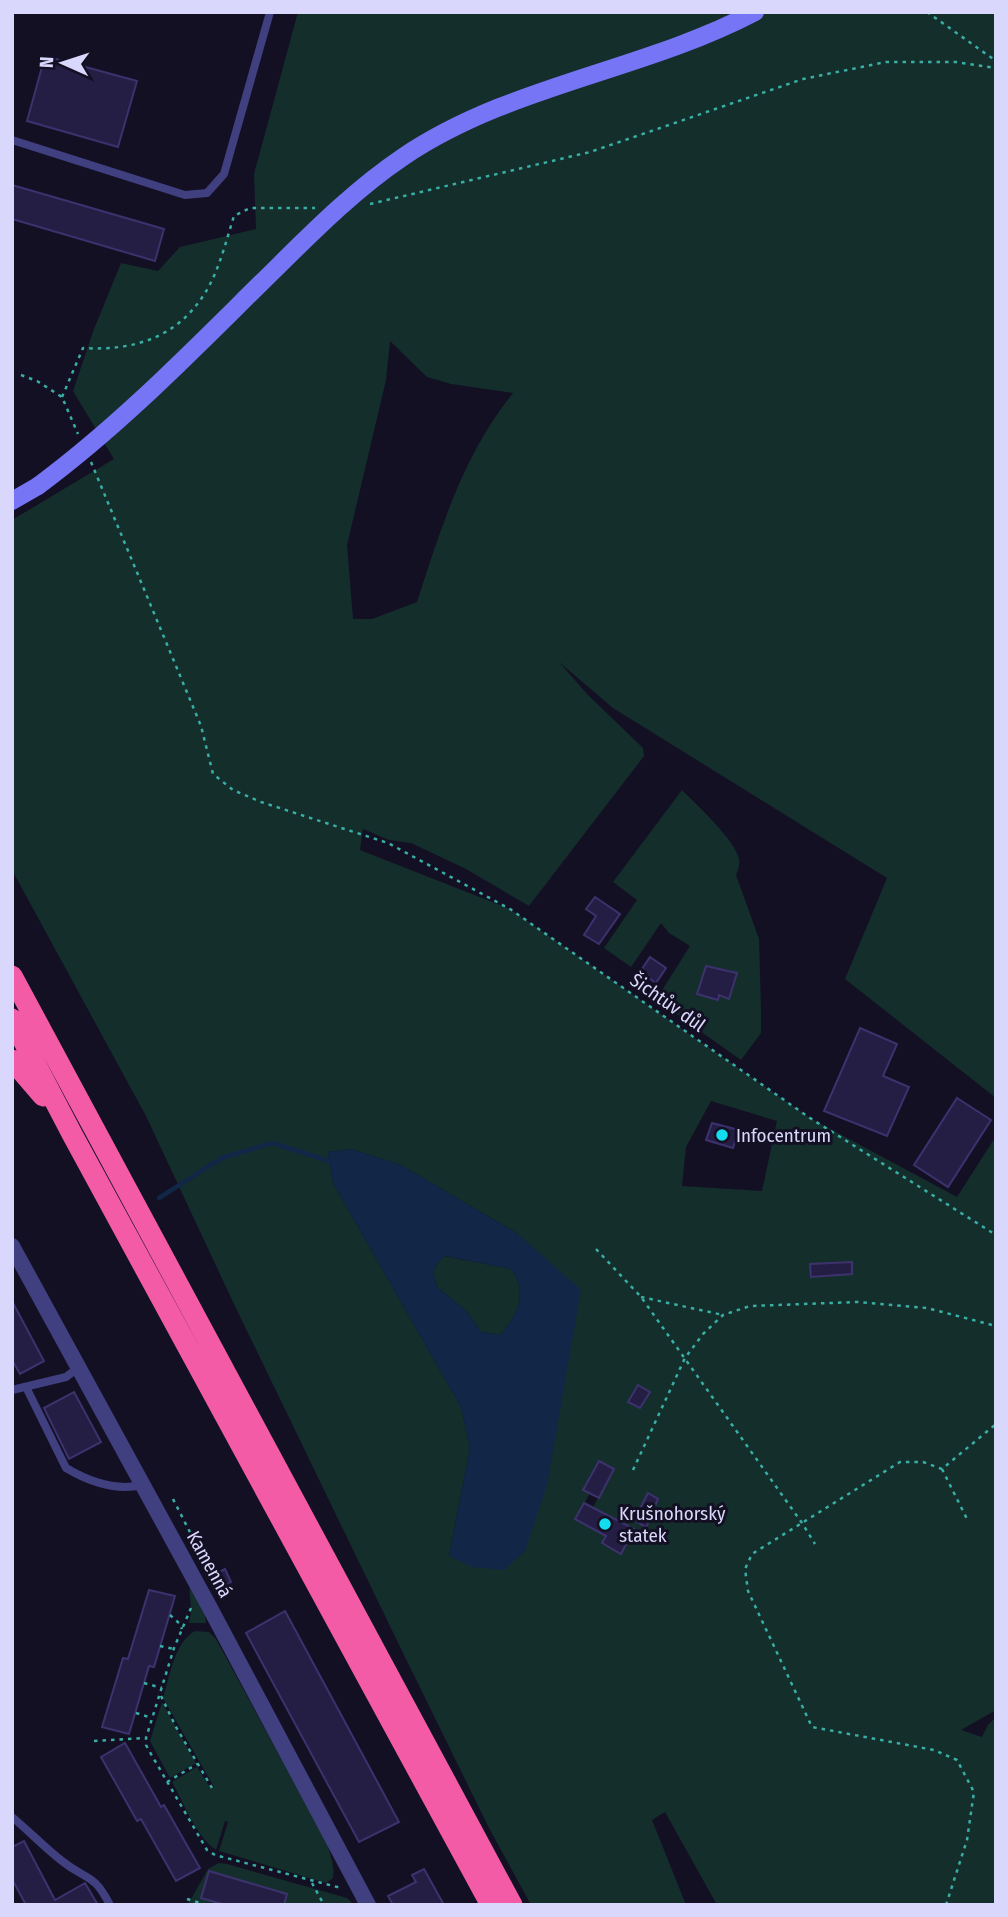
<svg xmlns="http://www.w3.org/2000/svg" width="1008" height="1917" font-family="'Fira Sans Condensed',sans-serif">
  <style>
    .green { fill: #142e2c; fill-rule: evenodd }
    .water { fill: #122747; fill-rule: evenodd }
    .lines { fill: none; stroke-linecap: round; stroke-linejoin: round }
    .stream { stroke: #122747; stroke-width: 4.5 }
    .building { fill: #251e44; stroke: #3c326e; stroke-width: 2 }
    .path { stroke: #38aea5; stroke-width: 2.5; stroke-dasharray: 3.5 5; stroke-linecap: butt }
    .lane { stroke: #403f80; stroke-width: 8 }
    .street { stroke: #403f80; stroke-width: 16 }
    .secondary { stroke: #7575f5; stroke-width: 18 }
    .highway { stroke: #f35ba7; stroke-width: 21 }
    .secondary-bridge { stroke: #7575f5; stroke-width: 18 }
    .poi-dot { fill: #12dced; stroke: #131024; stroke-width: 2.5 }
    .labels { text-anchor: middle; stroke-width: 6; stroke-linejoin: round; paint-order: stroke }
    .street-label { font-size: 19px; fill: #dad7fc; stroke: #131024 }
    .poi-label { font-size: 19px; fill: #dad7fc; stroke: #131024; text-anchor: start }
  </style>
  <rect width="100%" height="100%" fill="#131024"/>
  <path class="green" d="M298,12h698v1086l-151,-119 42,-101 -274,-170 -54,-46 28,32 56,54 1,8 -115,150 -63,-37 -55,-26 -22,-3 -26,-11 -3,21 150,59 300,209 147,79 39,-61v574l-35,20 21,7 6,-12 8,-8v188h-279l-52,-93 -13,8 34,85h-155l-42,-77 -85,-173 -171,-353 -87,-186 -134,-246v-350l102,-61 -41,-68 21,-62 27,-66 37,8 22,-24 76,-18 -2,-55zM390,341l37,36 24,7 62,9c-50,62 -72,135 -96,209l-45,17h-19l-6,-74 39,-165zM711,1101l66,20 -15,70 -80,-5 4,-39zM351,1149l50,16 117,69 29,251 -98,71 21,-108 -9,-41 -128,-224 -5,-31zM852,1262v12l-41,2 -1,-12zM599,1461l9,20 -15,26 40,22 -12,24 -19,-9 4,-8 -30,-17 14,-26 -7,-4zM648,1494l10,5 -12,28 -12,-6z
    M682,790c14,14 54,51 57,69 1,6 -1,11 -3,16l23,64 2,70v24l-20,27 -85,-60 34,-54 -21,-13 -8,-10 -30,44 -27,-19 33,-48 -24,-18zM706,966l11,3 3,21 6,-21 11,4 -7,25 -11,-3 -2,5 -20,-6z
    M444,1256l67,13c18,23 6,47 -11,66l-19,-3 -14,-20 -30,-25 -4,-15 6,-11z
    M190,1584l14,25 2,14h-17c5,-19 -1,-22 1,-39z
    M195,1631l14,1 7,7 112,206c2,11 7,21 5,33l-7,5 -107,-32 9,-29 -3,-1 -9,29c-21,-15 -32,-47 -44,-68l25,-15 14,22 3,-2 -51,-89c7,-21 11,-56 32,-67z
    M162,1702l34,61 -26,15 -20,-37z
    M219,1863l8,1 120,34 7,7h-168l4,-4 18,-32z"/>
  <path class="water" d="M351,1149l50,16 117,69 63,56 -34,195 -22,66 -21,19 -32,-3 -23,-11 21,-108 -9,-41 -128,-224 -5,-31zM445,1256l66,13c18,23 6,47 -11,66l-19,-3 -14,-20 -30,-25 -4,-15 6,-11z"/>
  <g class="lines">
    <path class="stream" d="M159,1198l63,-40 50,-15 60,19"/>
  </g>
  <path class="building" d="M45,56l92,25 -19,66 -91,-26z
    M12,185l152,44 -9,32 -143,-42z
    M595,897l25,17 -21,30 -15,-9 12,-19 -10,-7z
    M650,957l16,11 -10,15 -16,-11z
    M706,966l31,7 -8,26 -10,-4 -1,5 -21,-6z
    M860,1028l37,16 -14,32 26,11 -22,49 -63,-25z
    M957,1098l34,22 -43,67 -34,-22z
    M712,1123l27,7 -6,18 -27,-8z
    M852,1262v12l-41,3 -1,-13z
    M12,1301l32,60 -24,13 -8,-14z
    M638,1385l12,7 -10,16 -12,-6z
    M74,1392l27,50 -32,17 -25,-51z
    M599,1461l15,8 -15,29 -16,-8z
    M648,1493l10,6 -4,9 2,1 -10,18 -12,-7z
    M584,1503l50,26 -13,25 -19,-11 4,-7 -31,-17z
    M225,1569l6,13 -12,7 -7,-13z
    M149,1590l26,6 -21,71 -5,-1 -20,68 -27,-7 21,-69 5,1z
    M285,1611l114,211 -40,20 -113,-209z
    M125,1743l36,64 3,-2 36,63 -24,13 -35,-62 -4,2 -36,-64z
    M24,1841l31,59 30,-17 13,22h-72l-14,-26v-32z
    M424,1869l20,36h-51l-5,-9 28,-14 -4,-7z
    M209,1871l78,23 -3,11h-58l-25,-7z"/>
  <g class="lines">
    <path class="path" d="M927,12l69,49
      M370,204l220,-52 213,-73 83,-17h70l40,6
      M21,375l16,6 25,16 16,37
      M62,397l21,-49c50,3 94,-10 122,-55 14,-22 21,-52 29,-77l16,-8h65
      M91,462l110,264 12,48 20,16 28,12 127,41 122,66 300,209 186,117
      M596,1249l45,48 161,226 13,21
      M641,1297l82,18
      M942,1469l25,50
      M633,1470l52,-112 18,-24 20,-19 27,-9 108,-4 69,6 69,18
      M173,1499l23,45
      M195,1544l13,22
      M191,1608l-17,40 -28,90v7l5,9 56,96 8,5 126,33
      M170,1615l10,9 2,5
      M160,1646l14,3
      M144,1683l18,5
      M161,1696l15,31 36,61
      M136,1713l16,5
      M94,1741l52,-3
      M167,1782l30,-18
      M312,1883l12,22
      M187,1899l20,6
      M946,1905l21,-65 7,-48 -17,-32 -23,-10 -122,-23 -64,-136 -3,-22 7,-15 148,-92h23l19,7 54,-45"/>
    <path class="lane" d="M12,140l173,55 22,-2 17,-19 46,-162
      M26,1387l40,81c22,13 50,23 76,17
      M12,1390l54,-13 13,-10
      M12,1817c17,14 33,31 50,44 25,20 31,11 48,44"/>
    <path class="street" d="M12,1246l198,362 158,297"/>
    <path class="secondary" d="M12,501l26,-15"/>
    <path class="highway" d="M12,976l500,929
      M12,1019l60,115 419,771
      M12,1060l31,36"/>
    <path class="secondary-bridge" d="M38,486c81,-60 151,-132 223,-203 45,-44 90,-91 142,-126 106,-72 240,-86 352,-145"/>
  </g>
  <g class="poi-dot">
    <circle cx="722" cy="1135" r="7"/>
    <circle cx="605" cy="1524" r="7"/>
  </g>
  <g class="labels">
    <g class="street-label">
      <text transform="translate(668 1002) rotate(35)" y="7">Šichtův důl</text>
      <text transform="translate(210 1564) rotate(61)" y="7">Kamenná</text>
    </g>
    <g class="poi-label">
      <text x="736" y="1142">Infocentrum</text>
      <text x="619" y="1520">Krušnohorský<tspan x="619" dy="22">statek</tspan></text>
    </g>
  </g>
  <rect width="1008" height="1917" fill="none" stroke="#dad7fc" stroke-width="28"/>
  <g transform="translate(63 63) rotate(273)" stroke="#131024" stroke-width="5" paint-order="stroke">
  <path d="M0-5L12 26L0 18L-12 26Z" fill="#dad7fc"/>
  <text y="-10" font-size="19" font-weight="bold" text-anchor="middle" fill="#dad7fc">N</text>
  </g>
</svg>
